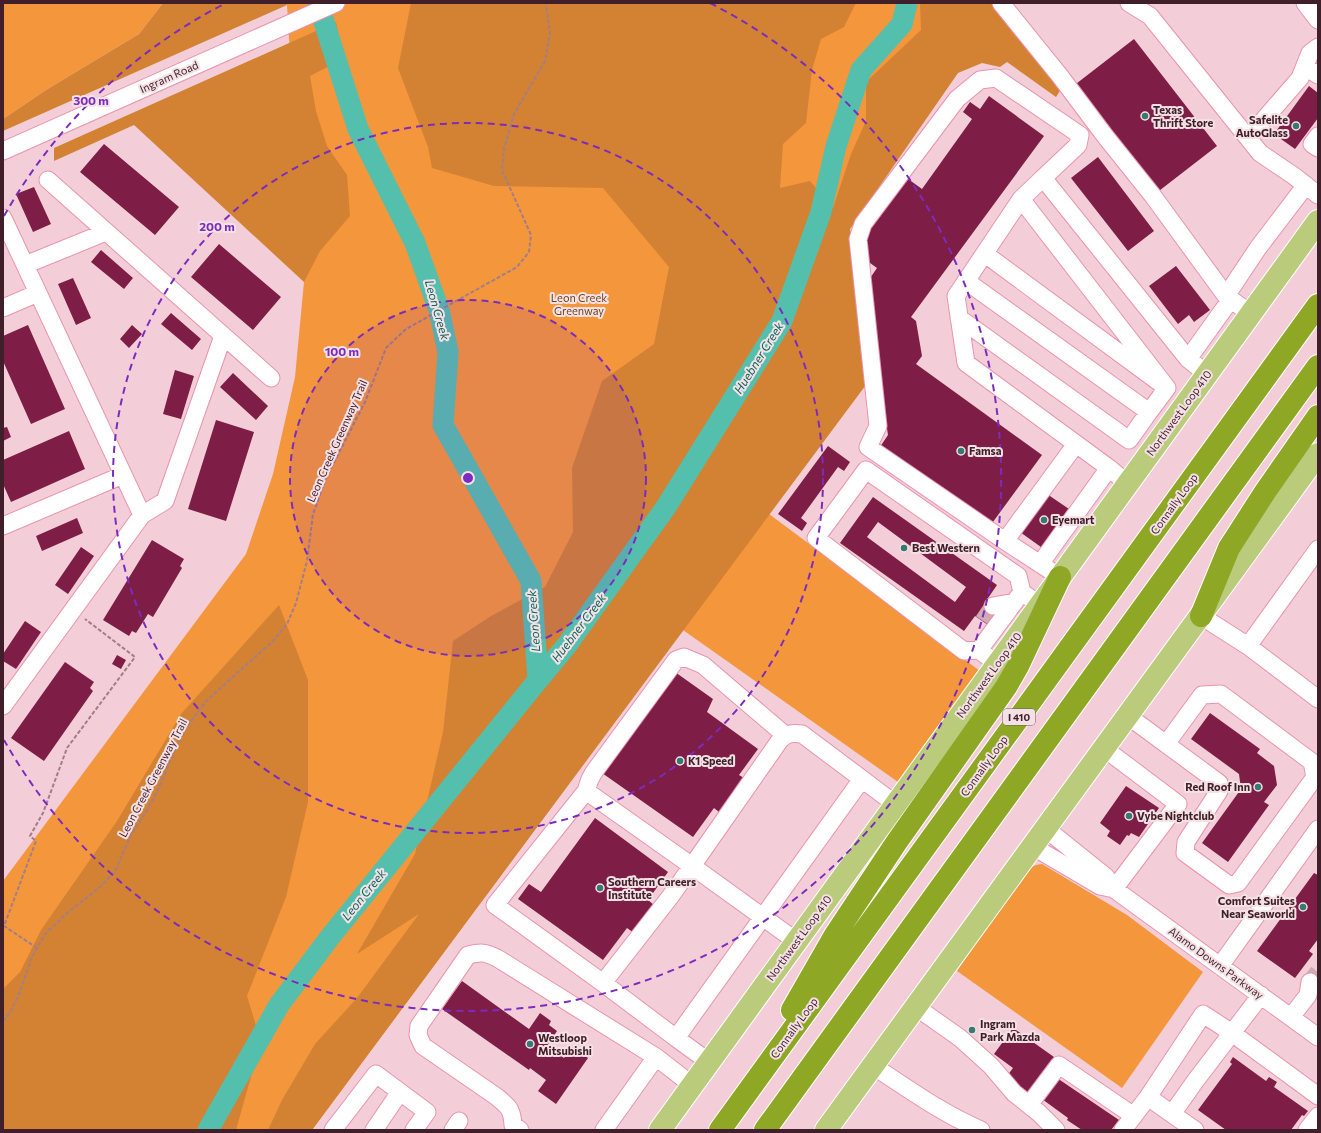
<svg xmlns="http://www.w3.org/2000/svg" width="1321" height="1133" font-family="Commissioner,sans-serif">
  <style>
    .green { fill: #f4963b }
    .forest { fill: #d38234 }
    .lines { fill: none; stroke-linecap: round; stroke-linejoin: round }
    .river { stroke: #55bfad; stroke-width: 21 }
    .building { fill: #7e1d45; fill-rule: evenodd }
    .minor-tunnel { stroke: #cfabb5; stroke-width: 17; stroke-dasharray: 17 8; stroke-linecap: butt }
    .minor-casing { stroke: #ea93ae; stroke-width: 19 }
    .major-casing { stroke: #fff; stroke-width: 24 }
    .highway-casing { stroke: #fff; stroke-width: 24 }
    .path { stroke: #a17e88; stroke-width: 2; stroke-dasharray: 4 2; stroke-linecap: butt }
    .minor { stroke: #fff; stroke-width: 17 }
    .major { stroke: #bbcb7c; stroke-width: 22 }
    .highway { stroke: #8ea825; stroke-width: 22 }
    .ring { fill: none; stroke: #7b2cbf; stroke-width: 2; stroke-dasharray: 7 5 }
    .poi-dot { fill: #367a6f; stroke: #f4e1e6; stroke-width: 1.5 }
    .labels { text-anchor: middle; stroke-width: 4; stroke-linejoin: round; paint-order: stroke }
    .shield { fill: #f4e1e6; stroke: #775962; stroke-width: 1 }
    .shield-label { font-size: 10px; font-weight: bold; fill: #411f2a }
    .street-label { font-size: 11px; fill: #411f2a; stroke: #f4e1e6 }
    .poi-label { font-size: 11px; font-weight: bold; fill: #411f2a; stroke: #f4e1e6; text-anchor: start }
    .park-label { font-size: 11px; fill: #6e441c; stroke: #f4e1e6 }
    .water-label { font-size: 12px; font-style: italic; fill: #0c665a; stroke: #f4e1e6 }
    .centre { fill: #7b2cbf; stroke: #f4e1e6; stroke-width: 2 }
    .ring-label { font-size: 12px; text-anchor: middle; font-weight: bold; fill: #7b2cbf; stroke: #f4e1e6; stroke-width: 4; stroke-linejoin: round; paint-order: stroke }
  </style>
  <rect width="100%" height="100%" fill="#f3ced8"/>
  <path class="green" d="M3,3h160l-24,31 -93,56 -43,29z
    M286,3h682l-60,140 -58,86 15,157 -96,128 211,157 -82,111 -215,-152 -371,500h-309v-249l243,-327 27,-80 22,-97 9,-95 -17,-277z
    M1042,864l85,51 76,57 -81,116 -165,-117 60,-88 2,2 5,-7 -2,-1c6,-8 10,-12 20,-13z"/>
  <path class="forest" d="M163,3h123l1,2 -284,126v-12l43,-29 93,-56z
    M411,3h445l-12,24 -23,12 -9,31 -6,53 -23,21 -3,44 30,-7 23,27 18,-54 15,-33v-39l55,-52 -1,-27h78l65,83 -7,11 -49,-35 -7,5 -18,-4 -24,10 -108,156 15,157 -553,744h-44l14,-30 33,-56 42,-46 62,-84 -62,40 58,-100 28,-122 10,-91 38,-25 54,-29 28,-55 -1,-64 30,-87 52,-37 15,-77 -66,-79 -109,-2 -62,-18 -4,-21 -30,-79z
    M336,22l7,37 -33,17 6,35 11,35 20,29 3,41 -30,35 -16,31 -170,-157 -80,36v-13z
    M279,605l29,75v122l-22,95 -39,99 11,36 -4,34 -18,64h-233v-141l17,-17 21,-42 76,-109 64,-107z"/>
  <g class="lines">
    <path class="river" d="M538,680l29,-35 99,-138 116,-186 39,-109 15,-66 25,-76 41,-46 5,-21
      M208,1130l71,-125 51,-68 208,-257 -7,-99 -88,-156 5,-73 -9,-42 -24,-67 -57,-114 -40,-126"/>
  </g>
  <path class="building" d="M1134,39l83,107 -62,48 -83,-107z
    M1309,86l9,7v25l-23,31 -21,-15z
    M989,96l55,40 -133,181 5,4 6,35 -6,8 126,91 -52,71 -110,-79 8,-12 -22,-151 11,-16 -14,-10 -4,-22 45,-60 18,13 50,-70 -9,-7 7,-10 10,7z
    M104,144l75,63 -24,28 -75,-63z
    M1098,157l56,74 -26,20 -57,-73z
    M34,187l17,37 -18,8 -17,-38z
    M219,244l62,53 -28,33 -62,-53z
    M101,250l32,28 -9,11 -33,-27z
    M1176,266l34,44 -16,12 -5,-7 -11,9 -29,-38z
    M73,278l18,40 -15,7 -18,-41z
    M171,313l30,26 -9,11 -31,-26z
    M28,325l37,84 -34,15 -28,-63v-25z
    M132,325l10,9 -13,14 -9,-9z
    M175,370l19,6 -13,43 -18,-5z
    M233,373l35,33 -12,14 -36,-33z
    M216,420l38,12 -28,89 -38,-12z
    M7,427l4,10 -8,4v-13z
    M69,431l16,38 -74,33 -8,-18v-24z
    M828,446l22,16 -6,9 -6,-4 -37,51 6,5 -5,8 -24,-17z
    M1047,494l22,15 -28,38 -21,-15z
    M873,497l124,88 -11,16 15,11 -10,15 -16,-11 -11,15 -124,-88zM878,522l88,65 -11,15 -88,-65z
    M77,518l6,15 -41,18 -6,-15z
    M152,540l32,19 -4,7 2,2 -29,49 -5,-3 -12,19 -4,-2 -3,5 -26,-16z
    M81,547l13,9 -26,38 -13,-9z
    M25,621l16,11 -25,37 -13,-8v-7z
    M117,655l9,5 -5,9 -9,-5z
    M65,662l29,20 -4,6 3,3 -49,70 -33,-23z
    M675,672l38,27 -6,13 51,37 -19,26 5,3 -25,34 -5,-4 -21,29 -91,-64z
    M1210,713l50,36 -3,4 17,13 3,19 -13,17 5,3 -41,57 -26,-19 39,-54 -2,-15 -48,-35z
    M1126,786l33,22 -20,29 -8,-4 -2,3 -2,-1 -7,10 -13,-9 3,-5 -10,-8z
    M595,818l73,54 -20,28 6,5 -20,28 -7,-5 -24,32 -85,-61 11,-15 12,8z
    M1314,873l4,2v64l-9,12 4,3 -18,24 -38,-27z
    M462,981l67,48 11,-16 11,8 -2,4 8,6 -10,15 17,12 8,-11 16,11 -32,46 -18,-13 8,-11 -16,-12 -1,2 -87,-61z
    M1013,1028l41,29 -27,39 -23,-16 9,-12 -19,-14z
    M1233,1057l33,24 3,-4 8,5 -3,5 34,24 -4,5 -2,-1 -11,15h-65l-28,-20 34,-46 -2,-2z
    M1057,1078l62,42 -8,10h-29l-15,-10 1,-2 -26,-19z"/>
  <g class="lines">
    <path class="minor-tunnel" d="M983,621l10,-15
      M1310,982l8,-10"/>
    <g class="minor-casing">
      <path id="minor" d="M1001,3l59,73 45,60 48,60 73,100
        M1129,3l21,13 110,137 34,23 24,19
        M1305,3l13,17
        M1305,67l13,8
        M1318,136l-6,8 6,4
        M1248,138l52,-60 10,-25 8,-6
        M3,151l333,-148
        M1043,178l35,-33 2,-10 -84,-57 -16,2 -23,19 -94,125 -5,15 20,187 -10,21 137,94 55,36
        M48,180l223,198
        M1021,199l-65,97 10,67 143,105 19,16
        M3,218l139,297
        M985,254l182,134 -18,24
        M25,265l81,-33
        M3,308l35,-15
        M1251,314l-25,-18 32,-48 48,-63
        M959,318l170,122 20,-28 -183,-131
        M1188,359l43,-60
        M1167,388l-146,-189 22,-21 145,181 19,15
        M3,526l120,-51
        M1005,541l71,-97
        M1040,564l69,-96
        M993,606l22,-4
        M1201,616l47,30 70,53
        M1248,646l70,-97
        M979,650l43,-58
        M997,664l-18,-14 -15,1 -148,-113 50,-68 152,106 4,16 17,13
        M3,706l139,-191 23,-14 58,-165
        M1128,716l91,67v8l-33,51 -1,11 44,32 9,-2 77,-106 -3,-15 -91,-68 -19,1 -36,49
        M1105,749l73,55 -64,85
        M862,779l-60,-45c-10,-1 -15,-1 -22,6l-88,126 -106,-75 -91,114 108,78 73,55 186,-259 33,25
        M586,791l4,-12 4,-7 82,-112 8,-3 19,8 82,70
        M1045,828l61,49 8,12 204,148
        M1032,846l68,40 14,3
        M1220,966l98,-137
        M603,983l67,-86 22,-31 104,75
        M916,1007l44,31 31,28 23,27 25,20 17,17
        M1291,1017l17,-22 2,-13
        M676,1038l33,24
        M873,1066c36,23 68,47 108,64
        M1148,1097l55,-83 29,19 86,63
        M1029,1105l30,-40 75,51
        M333,1130l43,-56 51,38 -13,18
        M374,1130l26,-38
        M453,1130l6,-9
        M520,1130l-7,-5c-1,-16 -4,-18 -16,-28l-74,-51 -5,-11 1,-9 49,-71c13,-3 17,-3 29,3l159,99 36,28
        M604,1130l52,-73
        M1123,1130l25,-33 24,17
        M1195,1130l-23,-16 24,-34 65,-85
        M1307,1130l11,-14"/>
    </g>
    <g class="major-casing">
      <path id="major" d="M660,1130l658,-909
        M826,1130l492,-676"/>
    </g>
    <g class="highway-casing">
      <path id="highway" d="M1201,616l28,-68 36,-56 53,-76
        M792,1010l43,-75 61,-92 110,-156 12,-21 42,-89
        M720,1130l598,-825
        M765,1130l553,-764"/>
    </g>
    <path class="path" d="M37,948l-33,-22 32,-85 -6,-5 13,-23 24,-65 68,-91 -50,-38
      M3,1021l7,-8 10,-21 11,-33 14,-25 21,-20 34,-27 15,-16 16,-36 18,-28 8,-15 16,-38 13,-26 20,-27 67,-60 14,-17 9,-21 11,-42 6,-47 13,-36 39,-76 21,-54 20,-19 111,-62 12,-15 2,-17 -29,-65 2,-21 10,-35 31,-53 5,-27 -4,-31"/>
    <use href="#minor" class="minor"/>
    <use href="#major" class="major"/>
    <use href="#highway" class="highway"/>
  </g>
  <circle cx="468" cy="478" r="178" fill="#7b2cbf" fill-opacity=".12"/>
  <g class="ring">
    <circle cx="468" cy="478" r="178"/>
    <circle cx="468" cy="478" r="355"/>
    <path d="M4 216A533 533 0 0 1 226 3M710 3A533 533 0 1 1 4 740"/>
  </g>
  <g class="poi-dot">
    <circle cx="1145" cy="116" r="4"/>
    <circle cx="1296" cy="126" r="4"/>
    <circle cx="961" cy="451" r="4"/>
    <circle cx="1044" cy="520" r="4"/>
    <circle cx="904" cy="548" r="4"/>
    <circle cx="680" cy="761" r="4"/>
    <circle cx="1258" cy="787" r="4"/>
    <circle cx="1129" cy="816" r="4"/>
    <circle cx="600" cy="888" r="4"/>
    <circle cx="1303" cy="907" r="4"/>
    <circle cx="972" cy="1030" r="4"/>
    <circle cx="530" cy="1044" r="4"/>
  </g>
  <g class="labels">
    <rect class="shield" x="1003" y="709" width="32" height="16" rx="3"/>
    <g class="shield-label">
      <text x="1019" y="721">I 410</text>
    </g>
    <g class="street-label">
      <text transform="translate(169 77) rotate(-24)" y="4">Ingram Road</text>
      <text transform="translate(1179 413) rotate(-54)" y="4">Northwest Loop 410</text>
      <text transform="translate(337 441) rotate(-66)" y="4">Leon Creek Greenway Trail</text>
      <text transform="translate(1174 504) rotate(-54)" y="4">Connally Loop</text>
      <text transform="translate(989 675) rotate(-54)" y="4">Northwest Loop 410</text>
      <text transform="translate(984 766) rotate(-54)" y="4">Connally Loop</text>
      <text transform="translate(153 778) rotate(-62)" y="4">Leon Creek Greenway Trail</text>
      <text transform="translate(799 938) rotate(-54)" y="4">Northwest Loop 410</text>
      <text transform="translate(1216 963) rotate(36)" y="4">Alamo Downs Parkway</text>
      <text transform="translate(794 1028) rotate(-54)" y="4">Connally Loop</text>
    </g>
    <g class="poi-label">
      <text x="1153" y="114">Texas<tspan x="1153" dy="13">Thrift Store</tspan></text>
      <text x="1288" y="124" text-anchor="end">Safelite<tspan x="1288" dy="13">AutoGlass</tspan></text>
      <text x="969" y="455">Famsa</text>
      <text x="1052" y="524">Eyemart</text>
      <text x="912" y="552">Best Western</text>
      <text x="688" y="765">K1 Speed</text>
      <text x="1250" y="791" text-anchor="end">Red Roof Inn</text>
      <text x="1137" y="820">Vybe Nightclub</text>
      <text x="608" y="886">Southern Careers<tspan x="608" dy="13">Institute</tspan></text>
      <text x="1295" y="905" text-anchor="end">Comfort Suites<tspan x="1295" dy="13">Near Seaworld</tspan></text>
      <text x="980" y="1028">Ingram<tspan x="980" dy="13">Park Mazda</tspan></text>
      <text x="538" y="1042">Westloop<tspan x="538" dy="13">Mitsubishi</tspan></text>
    </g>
    <g class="park-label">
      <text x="579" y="302">Leon Creek<tspan x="579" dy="13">Greenway</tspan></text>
    </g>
    <g class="water-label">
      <text transform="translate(437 310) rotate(74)" y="4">Leon Creek</text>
      <text transform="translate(759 358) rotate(-58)" y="4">Huebner Creek</text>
      <text transform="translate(534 621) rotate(-94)" y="4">Leon Creek</text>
      <text transform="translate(579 628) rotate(-53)" y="4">Huebner Creek</text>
      <text transform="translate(364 895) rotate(-51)" y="4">Leon Creek</text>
    </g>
  </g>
  <circle cx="468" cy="478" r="6" class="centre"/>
  <g class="ring-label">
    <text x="91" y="105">300 m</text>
    <text x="217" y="231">200 m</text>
    <text x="342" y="356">100 m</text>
  </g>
  <rect width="1321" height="1133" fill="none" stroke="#411f2a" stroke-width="8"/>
</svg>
